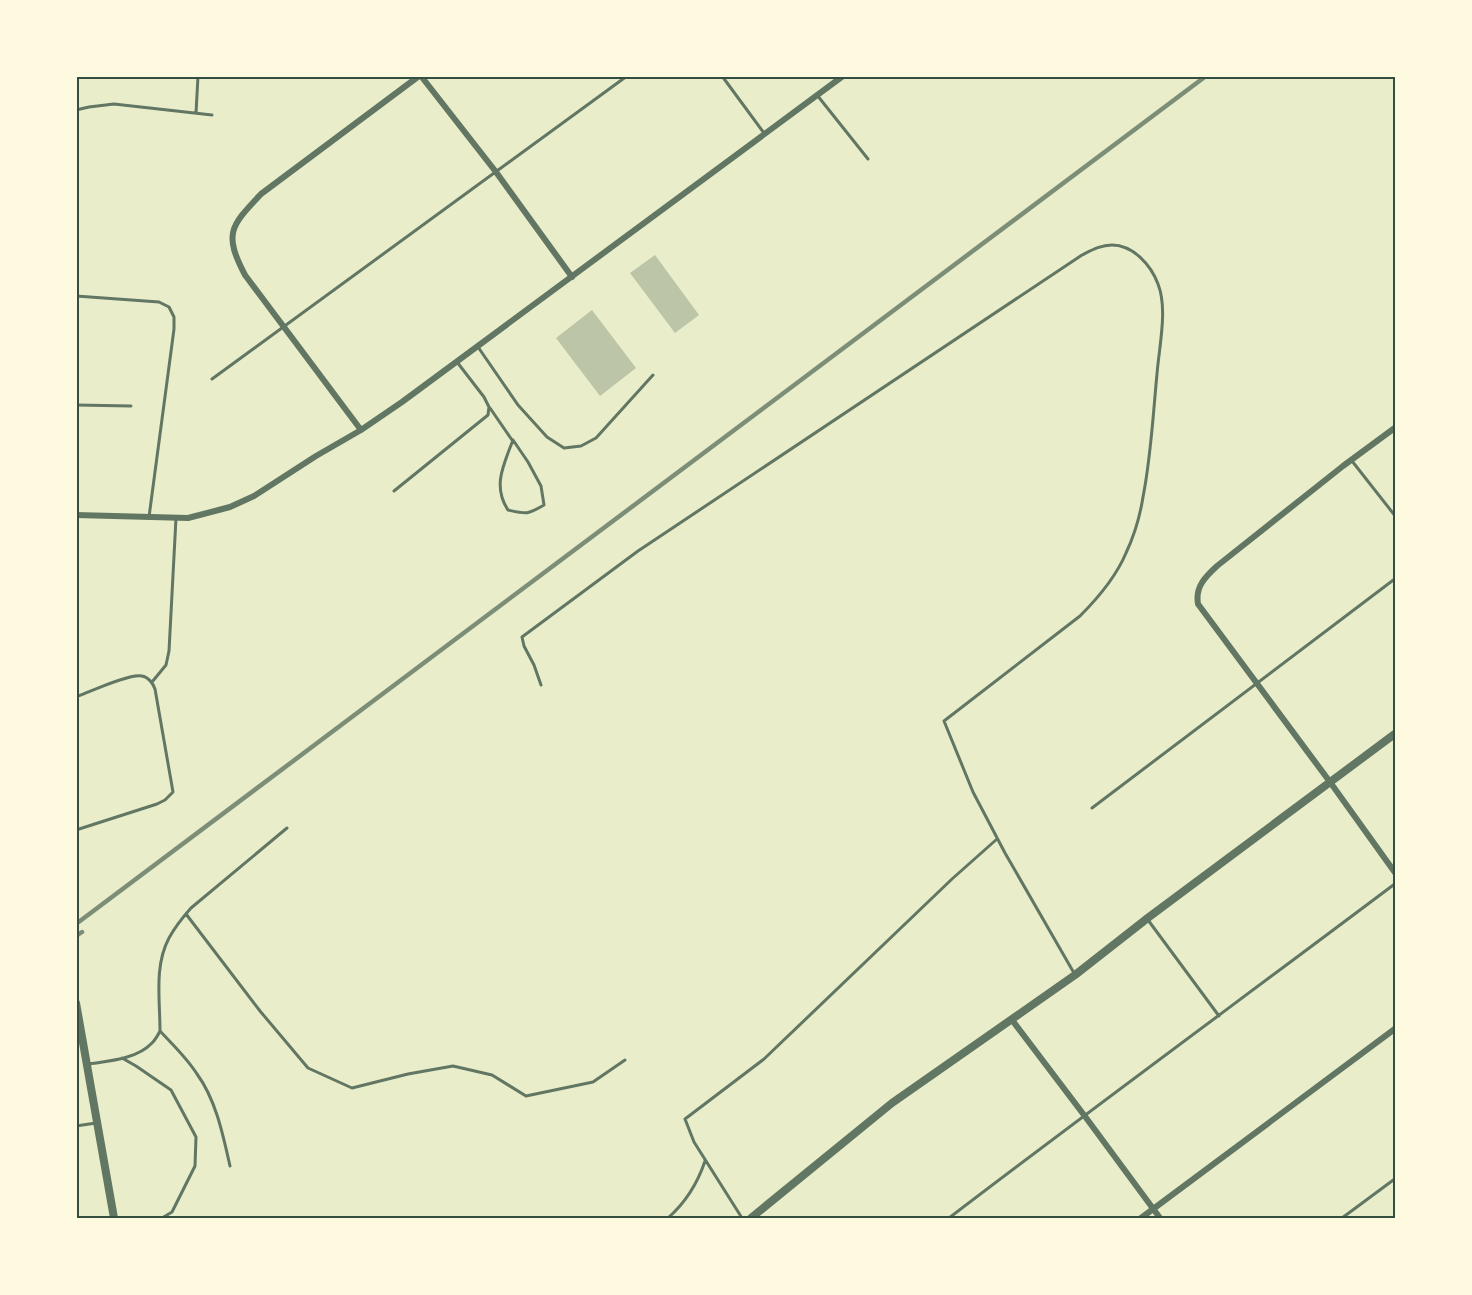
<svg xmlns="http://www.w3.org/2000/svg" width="1472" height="1295" font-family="'DM Sans',sans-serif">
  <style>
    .building { fill: #bcc5a7 }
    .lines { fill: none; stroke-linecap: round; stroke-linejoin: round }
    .service { stroke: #617663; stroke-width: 3 }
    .minor { stroke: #617663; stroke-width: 6 }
    .tertiary { stroke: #617663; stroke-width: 8 }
    .rail { stroke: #7c8e77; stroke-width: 4.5 }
    .neatline { fill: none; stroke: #344e41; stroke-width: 2 }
  </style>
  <rect width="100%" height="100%" fill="#e9edc9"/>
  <path class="building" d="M655,255l44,60 -24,18 -45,-60z
    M592,310l44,58 -36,28 -44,-58z"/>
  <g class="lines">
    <path class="service" d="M722,76l42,57
      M817,95l51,64
      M76,110l13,-3 25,-3 98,11
      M196,113l2,-37
      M76,296l83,6 10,5 5,10v12l-25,188
      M478,347l40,58 29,32 17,11 17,-2 15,-8 57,-63
      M212,379l415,-303
      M76,405l55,1
      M490,408l22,32
      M513,440l15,22 13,24 3,19c-17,10 -18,9 -36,5 -16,-24 -4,-46 5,-70z
      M1352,461l44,56
      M394,491l94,-76 1,-8 -5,-10 -27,-35
      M152,682l14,-17 3,-14 7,-133
      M541,685l-7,-20 -10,-19 -2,-9 116,-86 444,-296c10,-5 19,-10 30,-10 21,0 39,20 46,39 10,25 1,63 -1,90 -4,41 -6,83 -14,123 -3,19 -9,39 -17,56 -10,24 -28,45 -46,63l-136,105 29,71 32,61 69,120
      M76,697c13,-5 54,-24 66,-21 6,1 11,7 13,13l18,103 -8,8 -8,4 -81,26
      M1092,808l304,-230
      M186,914l74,97 48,57 44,20 56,-14 45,-8 39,9 34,21 67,-14 32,-22
      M1148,920l71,96
      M122,1058l14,8 35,24 25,47 -1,29 -23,46 -10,6
      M89,1064c20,-3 48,-5 63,-21 3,-3 6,-8 8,-12
      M76,1126l20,-3
      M230,1166c-7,-31 -14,-66 -33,-92 -10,-16 -24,-29 -37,-43 0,-31 -6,-65 9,-93 6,-11 14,-21 22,-30l96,-80
      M668,1218c17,-15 30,-36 37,-57
      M742,1218l-48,-76 -9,-23 79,-60 188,-180 45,-40
      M949,1218c148,-113 298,-223 447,-335
      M1342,1218l54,-40"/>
    <path class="minor" d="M421,76l75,96 76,105
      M1396,427l-53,39 -126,100c-12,11 -22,21 -19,38l132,178 66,92
      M361,430l-116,-155c-22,-42 -14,-49 16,-81l158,-118
      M76,515l112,3 42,-11 24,-11 62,-40 45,-26 41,-28 441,-326
      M1012,1020l72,95 76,103
      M1141,1218l255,-190"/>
    <path class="tertiary" d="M76,1003l38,215
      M751,1218l141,-115 183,-128 74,-58 247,-184"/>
    <path class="rail" d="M76,924l1130,-848
      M76,936l6,-4"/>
  </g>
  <rect width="1472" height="1295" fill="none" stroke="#fefae0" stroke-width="156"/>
  <rect x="78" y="78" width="1316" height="1139" class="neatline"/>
</svg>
